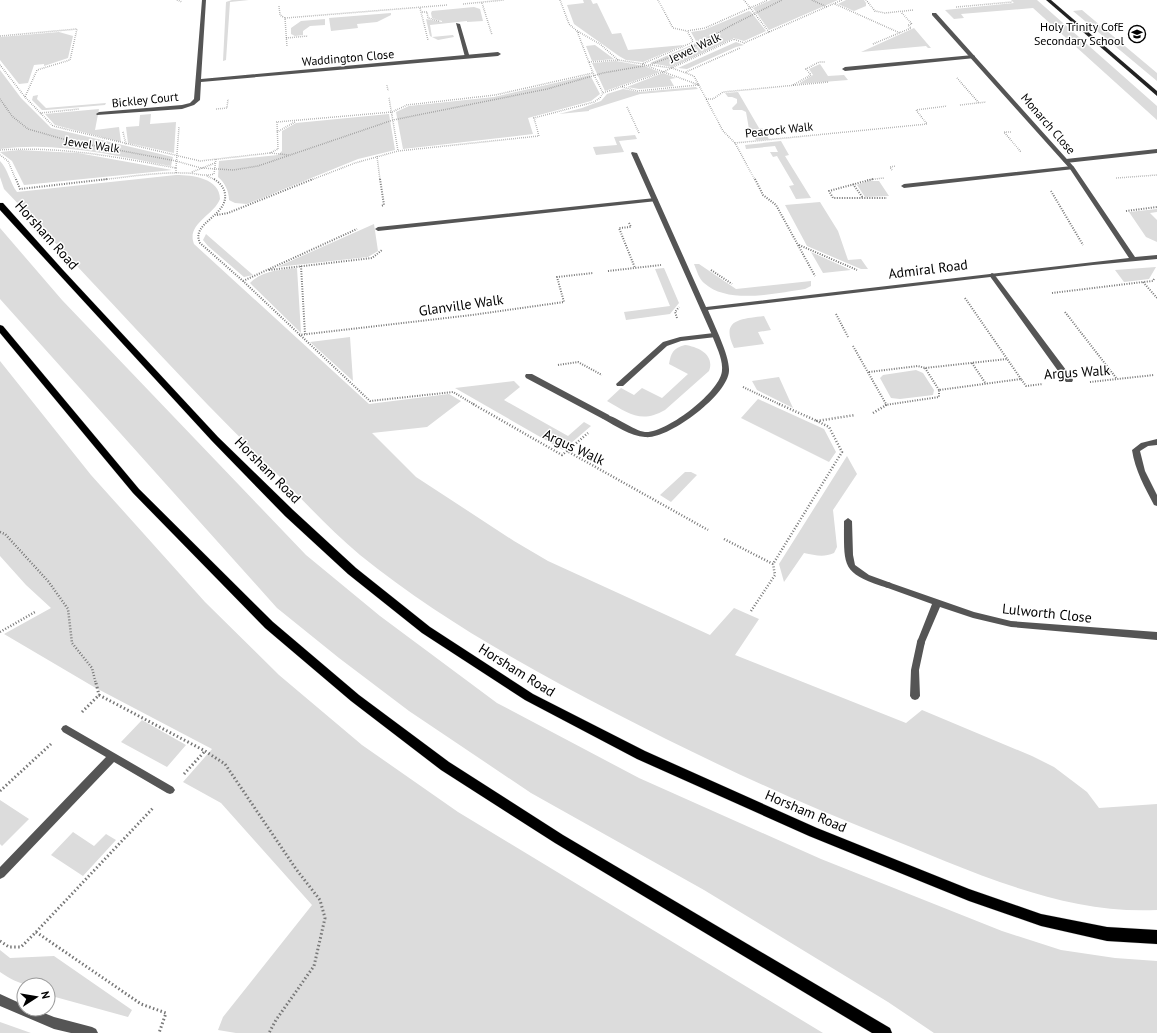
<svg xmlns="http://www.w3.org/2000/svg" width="1157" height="1033" font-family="'PT Sans',sans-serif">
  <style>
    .green { fill: #dcdcdc }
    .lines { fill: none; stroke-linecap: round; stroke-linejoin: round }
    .primary-casing { stroke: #dbdbdb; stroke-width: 1 }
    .path-far3 { stroke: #777; stroke-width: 1.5; stroke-dasharray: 0.5 1.5; stroke-linecap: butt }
    .path-far2 { stroke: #777; stroke-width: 2; stroke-dasharray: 1 1.5; stroke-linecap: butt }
    .path-far1 { stroke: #777; stroke-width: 2.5; stroke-dasharray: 1 2; stroke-linecap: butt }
    .path { stroke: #777; stroke-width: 3; stroke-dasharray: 1.5 2.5; stroke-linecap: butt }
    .lane { fill: #555; fill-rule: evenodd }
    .street { fill: #555; fill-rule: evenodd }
    .secondary { fill: #222; fill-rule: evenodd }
    .primary { fill: #000; fill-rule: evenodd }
    .labels { text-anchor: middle; stroke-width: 3; stroke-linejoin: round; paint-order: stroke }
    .far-poi-label { font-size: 12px; fill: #000; stroke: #fff; text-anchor: end }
    .far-street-label { font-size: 12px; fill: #000; stroke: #fff }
    .street-label { font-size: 14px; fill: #000; stroke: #fff }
  </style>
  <rect width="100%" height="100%" fill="#fff"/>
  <path class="green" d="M232,0h17l-19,2 -4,58 -3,1 3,-59z
    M583,0h8l2,4 4,-1 15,31 9,-1 7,17 56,-5 -41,17 -17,-2 -7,-4 -45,-32 -7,-19 17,-2z
    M771,0h67l-69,30 -16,-22z
    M846,0h18l2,3v3l-12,5 -16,-7z
    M1011,0h26l120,106v14l-124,-112 -72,6 3,4 -10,1 -9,-9 69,-7z
    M474,7l6,2 3,12 -16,1v-1l-37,4 2,12 21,-2 1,2 -16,3 -8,-4 -4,-17 16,3v-1l-10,-3 -1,-5 1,-2z
    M1082,10l75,63v8l-84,-70z
    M749,11l2,1 15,19 -22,10 -10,-3 -62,29 -22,-4 44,-19 2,-3 -5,-9 13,-2z
    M391,13v2l-14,7 -20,2 1,4 -27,3 -2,-13z
    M325,19v6l-15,1 -7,5v4l-8,1 -4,-2v-6l10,-7z
    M914,28l17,20h-3l-2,-2 -65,6z
    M59,32l14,4 -5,22 -24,8v-2l-10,1 -6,18 -9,1 -19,-24v-23z
    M736,42l8,3 -8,2 -49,22 -9,-1z
    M595,45l19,14 -22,2 -6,-15z
    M616,61l28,5 16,6 -55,19 -13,-28z
    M820,64l8,12 16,-1 4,5 -50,4 15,-9 -4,-6z
    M0,70l21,28 30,30 122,29 -2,9c-56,-10 -113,-25 -171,-17z
    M663,73l13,5 -6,1 4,7 -35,3 -12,-2z
    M590,75l10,19 -9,7 -63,17 5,16 -130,15 -7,-37 13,-6 85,-9z
    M696,87l2,2 -58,5 -51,16v1l-30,3 23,-6 19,-7 6,-7 16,-5 16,3z
    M738,92l21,36h3l7,11 -13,1 -7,-11 -3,-17 -4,-2h-9l-1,-2 5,-5v-4l-5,-2h-4l-3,-4z
    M38,95l-1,4 9,9 60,-5 -1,2 -59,5h-4l-10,-10 1,-4z
    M99,109l-4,21 24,-3 2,15 -66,-17 -10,-11z
    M151,114l-1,10 26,-2 -2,31 -46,-10 -2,-16 13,-1 1,-11z
    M389,114l6,36 -37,9 -111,45 -12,-1 -6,-3c0,-9 -4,-17 -11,-23l1,-16 59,-6 4,-4v-20l14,-8z
    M635,135l2,4 -18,2 5,11 -28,3 -3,-8 24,-2 -3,-8z
    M781,141l8,14 -4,1 26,42 -15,1 -7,-13 5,-1 -17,-29 -4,1 -3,-5h8l-3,-6 -29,3 -1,-4z
    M19,150l59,3 94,17 -148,15 -12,-24 -12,-9z
    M0,161c8,8 10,22 17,31l159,-17c16,0 44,3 44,24 -6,16 -34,25 -26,45l175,160 80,-10 12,7 -34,26 -55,6 44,44 98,64 34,20 162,74 24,-27 25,11 -24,36 171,68 16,-13 110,46 22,11 33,25 12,16 58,-4v106c-98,5 -192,-42 -281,-77 -89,-35 -176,-76 -261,-120 -89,-46 -177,-95 -255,-158 -30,-25 -57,-55 -85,-83 -94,-91 -180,-189 -271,-283l-4,-12z
    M868,181h11l10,15 -24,1 -8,-12z
    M820,202l18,29 10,29 13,-1 7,10h-7l-54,-23 -22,-41z
    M1157,209v3l-7,1 7,7v22l-11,-5 -17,-25z
    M374,224l4,27 -10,6 -91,10z
    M0,228l62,72 244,255 74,61 117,87 142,75 182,81 181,72 59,19 54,8 42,3v72h-223l-46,-31 -184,-112 -173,-97 -122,-82 -70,-53 -62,-50 -277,-309z
    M206,234l47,41 -9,2 -36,-31 -5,-6z
    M811,252l40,18 -28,3z
    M694,264h5l37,25 75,-8v5l-6,3c-29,4 -77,16 -101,-6 -5,-4 -7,-12 -10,-19z
    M1156,267l-7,12 -25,3 -9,-12z
    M297,268l4,65 -51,-50c13,-13 30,-13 47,-15z
    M664,268l15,35 -9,11 -44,6 -2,-8 46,-6 -15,-37z
    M764,316l7,14 -13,2 6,12 -30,4c-14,-29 7,-29 30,-32z
    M350,337l3,44 -43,-39z
    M685,345c14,2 30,10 24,26l-44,39c-24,14 -37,3 -58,-9l14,-13 13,7 8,-7 20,10 26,-24 -19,-10c2,-11 4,-16 16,-19z
    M0,361l91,114 114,127 74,73 83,70 96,67 365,221h-587l-18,-3 5,-13 89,-112 -91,-102 -38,-21 29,-33 -118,-62 -90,-53 47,-26 -25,-23 -26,-29z
    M916,370l7,3 11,17 -1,5 -33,4 -9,-1 -11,-20 3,-3z
    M779,377l14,31 -36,-18 -5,-9z
    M514,381l6,6 -16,13 64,36 16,-14 7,4 -28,24 -108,-62z
    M758,399l66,30 12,23 -7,10 -88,-44z
    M847,456l10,18 -24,36 4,37 -3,6c-11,5 -19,2 -30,0l-20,29 -5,-18z
    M685,472h6l6,3 -26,27 -11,-7z
    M142,720l44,25 -19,22 -46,-25z
    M0,800l29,19 -27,27 -2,-2z
    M73,832l21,14 12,-12 10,6 -33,36 -32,-21z
    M0,950l10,8 44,-2 78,54 -4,7 -80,-22v-10c-23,0 -29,0 -48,-13z
    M0,1022l31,11h-31z"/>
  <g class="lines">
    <g class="primary-casing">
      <path id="primary" d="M0,203h3l60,67 155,167 75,73 63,58 74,59 103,67 112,57 172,77 152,61 72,25 66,13 50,3v14l-50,-3 -66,-15 -72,-25 -160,-65 -172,-77 -112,-59 -103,-67 -74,-59 -63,-58 -73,-75 -212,-231z
        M0,325l3,1 136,163 134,133 86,73 90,67 114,73 327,193 2,5h-20l-317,-190 -114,-73 -90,-69 -86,-73 -132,-135 -133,-160z"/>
    </g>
    <path class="path-far3" d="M177,0l5,2
      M560,0l9,24 8,7 16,42 10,20
      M658,0l15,28 14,3
      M744,0l25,32
      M812,0l15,7
      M866,0l9,11 10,2 29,-3
      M482,3l10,32
      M463,4l41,-4
      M835,4l65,29
      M279,6l1,9 5,3 2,29
      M956,7l56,-5
      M420,8l8,32
      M422,12h5l1,6 11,3
      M285,18l163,-13
      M577,31l23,13 18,16
      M0,36l77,-7 -7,31 -33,10 -12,27
      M286,38l22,-2
      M873,44l38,-16 -3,-3 4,-1 -11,-12
      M589,62l29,-2 25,4
      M0,65l25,32 28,29 147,35 70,-8 8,-4 -1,-27 115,-10 15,-7 88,-10 98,-22
      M650,65l22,3 22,8 29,55 12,12
      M686,72l54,-24
      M957,78l22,25
      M387,85l1,6
      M699,85l-57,-21 49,-21 2,-2 -6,-10 18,-3 63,-28
      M793,85l18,-10 -5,-6 13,-7h6
      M622,87l16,4 60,-6
      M389,98l9,53
      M0,99l12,17 16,13 42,12 106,20 25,7 32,2 25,-4 135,-46 154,-31 56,-16 46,-8 35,-13 48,-27 50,-25
      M706,99h7l10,-7 106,-10
      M960,105l26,-3
      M627,107l12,26
      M216,109l11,-1 1,-9
      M40,113l39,-4
      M123,132l3,12
      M277,132l18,-10
      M1011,132h-7l17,20
      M0,150c60,-4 117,7 176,18v5
      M270,153l19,2
      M0,155l8,6 8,19
      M377,156l3,24
      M176,168l3,-41
      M892,170l-2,-3 6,-1
      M192,172l23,-9
      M207,176l9,4
      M1116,178l41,-3
      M99,180c29,-3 58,-8 87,-7 10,0 18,4 28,1l2,-15
      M311,180l44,-17 43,-12 141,-15 -5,-18 60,-16 6,-4 3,-5 60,-21 71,-33 10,4 98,-43
      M755,180l-20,-37 192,-19 -11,-14 31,-4
      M867,180l17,-2"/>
    <path class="path-far2" d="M16,179l4,10 88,-10
      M214,179c6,4 10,8 11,15 3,22 -35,29 -25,49l43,38 127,120 83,-9 22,13
      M380,179l4,26 -3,1
      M755,179l8,16 13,10 39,71
      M873,179l-44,12 4,7h54
      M853,184l10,14
      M1051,191l32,54
      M1126,211l31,-4
      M217,215l11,-2 85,-34
      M629,223l2,4 -12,1 16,40
      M799,245l58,25
      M301,266l4,68
      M269,270l103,-12 10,-8
      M711,270l21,14
      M608,271l53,-6
      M1154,279l-1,2 -10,1 14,16
      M243,281l114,-52
      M1052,293l91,-11
      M965,298l56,81
      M1065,312l52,67
      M836,314l12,23
      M677,318l-2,-6 4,-5
      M299,335l173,-20 92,-13 -7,-25 36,-4
      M853,346l33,58
      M972,363l14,21
      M558,365l20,-3 24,13
      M925,368l14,22
      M869,372l49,-6 7,2 82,-9
      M1090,382l64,-7
      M743,387l38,18
      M885,405l54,-8v-7l82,-11 5,7 17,-2"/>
    <path class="path-far1" d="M473,404l89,51 5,-4 141,79
      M779,404l38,17
      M873,413l15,-9
      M567,451l21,-18
      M0,532l5,2 43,47 20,28 4,34 20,25 4,16
      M724,539l49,25 69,-112 -13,-25 -12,-6 38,-6
      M751,611l24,-36 -2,-11
      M0,632l35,-20"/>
    <path class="path" d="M96,683l3,12
      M82,712l17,-17 106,56 20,13 71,105 24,31 5,18 -11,48 -38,54 -7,13
      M184,774l21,-23
      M0,791l51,-47
      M36,932l118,-125
      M0,941l9,6h12l15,-15 105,72 25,9 -7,20"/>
    <path class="lane" d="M456,23l4,1 10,34 -5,-1z
      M973,55l2,1v2l-130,13 -3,-2 3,-2z
      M1157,149v4l-91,10 -3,-2 3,-2z
      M1072,166l2,1v2l-170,19 -3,-2 3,-2z
      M655,198l3,2 -1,1 -279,30 -3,-2 3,-2z
      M992,273l2,1 78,104 1,2 -1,2h-6l-77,-107z
      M714,333l3,2 -1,2 -35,4 -14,5 -44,40h-6l-1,-2 47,-42 17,-5z
      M526,374h6l77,41 1,2 -1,2h-6l-77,-41 -1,-2z
      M1157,439v6l-9,1 -8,5 5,20 12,24v11l-3,-1c-9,-17 -19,-35 -22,-55l9,-7z
      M848,518l4,3 1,34 2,10 14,10 22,8 1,2 -1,2 -3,1c-47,-15 -44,-20 -44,-67z
      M921,638l3,1 1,3 -6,28 1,26 -2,3 -3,1 -3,-1 -2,-3 1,-26 6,-28 1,-3z"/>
    <path class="street" d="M202,0h4l-5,79 297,-27 3,2 -3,2 -297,26 -1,18 -6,5 -12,4 -85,6 -1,-1 3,-2 83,-7 8,-2 4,-4z
      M932,13h4l138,154 61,90 22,-2v4l-64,6 -385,45c6,15 22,46 21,61 -1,24 -61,69 -84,66 -15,-1 -29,-11 -42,-18l-1,-2 1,-2c9,-2 30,16 42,17 20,2 77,-41 77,-62 1,-11 -6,-24 -10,-35l-81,-182 1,-1 5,1 69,154 423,-49 -59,-89 -138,-154z
      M888,582l86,30 37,9 146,11v8l-146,-13 -38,-9 -33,-11 -15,35 -1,3 -3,1 -3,-1 -1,-3 15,-38 -47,-17 -1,-2 1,-2z
      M66,725l107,62 2,3 -2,3 -3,1 -3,-1 -53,-31 -110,115 -4,2v-12l106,-110 -43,-25 -2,-3 2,-3z
      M0,994l24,11v4h10l20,8 38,10 4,2 2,4h-27l-17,-4 -54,-23z"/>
    <path class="secondary" d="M1046,0h5l106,91v5z"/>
    <use href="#primary" class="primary"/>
  </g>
  <defs>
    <g id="school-ring" transform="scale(0.9)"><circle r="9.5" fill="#fff" stroke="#000" stroke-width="1.5"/><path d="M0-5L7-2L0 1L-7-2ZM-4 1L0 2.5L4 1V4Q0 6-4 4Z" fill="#000"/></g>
  </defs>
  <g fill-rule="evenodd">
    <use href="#school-ring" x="1137" y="34"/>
  </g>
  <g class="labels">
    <g class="far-poi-label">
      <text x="1124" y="31">Holy Trinity CofE<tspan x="1124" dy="14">Secondary School</tspan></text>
    </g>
    <g class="far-street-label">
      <text transform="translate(695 48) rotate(-25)" y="4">Jewel Walk</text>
      <text transform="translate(348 58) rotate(-5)" y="4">Waddington Close</text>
      <text transform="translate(145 100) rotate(-6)" y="4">Bickley Court</text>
      <text transform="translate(1048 124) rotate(49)" y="4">Monarch Close</text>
      <text transform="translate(779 130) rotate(-6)" y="4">Peacock Walk</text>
      <text transform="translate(92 145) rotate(8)" y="4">Jewel Walk</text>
    </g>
    <g class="street-label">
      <text transform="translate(47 235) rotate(48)" y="5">Horsham Road</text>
      <text transform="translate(928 269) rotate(-7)" y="5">Admiral Road</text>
      <text transform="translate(461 305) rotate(-8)" y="5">Glanville Walk</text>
      <text transform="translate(1077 372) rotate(-4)" y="5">Argus Walk</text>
      <text transform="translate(574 447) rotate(25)" y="5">Argus Walk</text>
      <text transform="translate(268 470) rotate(45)" y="5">Horsham Road</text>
      <text transform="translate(1047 613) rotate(6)" y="5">Lulworth Close</text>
      <text transform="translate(517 670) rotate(32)" y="5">Horsham Road</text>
      <text transform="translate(806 811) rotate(23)" y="5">Horsham Road</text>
    </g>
  </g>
  <g transform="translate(36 997) rotate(78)"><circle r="19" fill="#ffffff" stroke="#999999"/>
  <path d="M0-3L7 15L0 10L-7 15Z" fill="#000000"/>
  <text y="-6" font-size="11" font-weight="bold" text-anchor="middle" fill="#000000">N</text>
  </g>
</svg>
